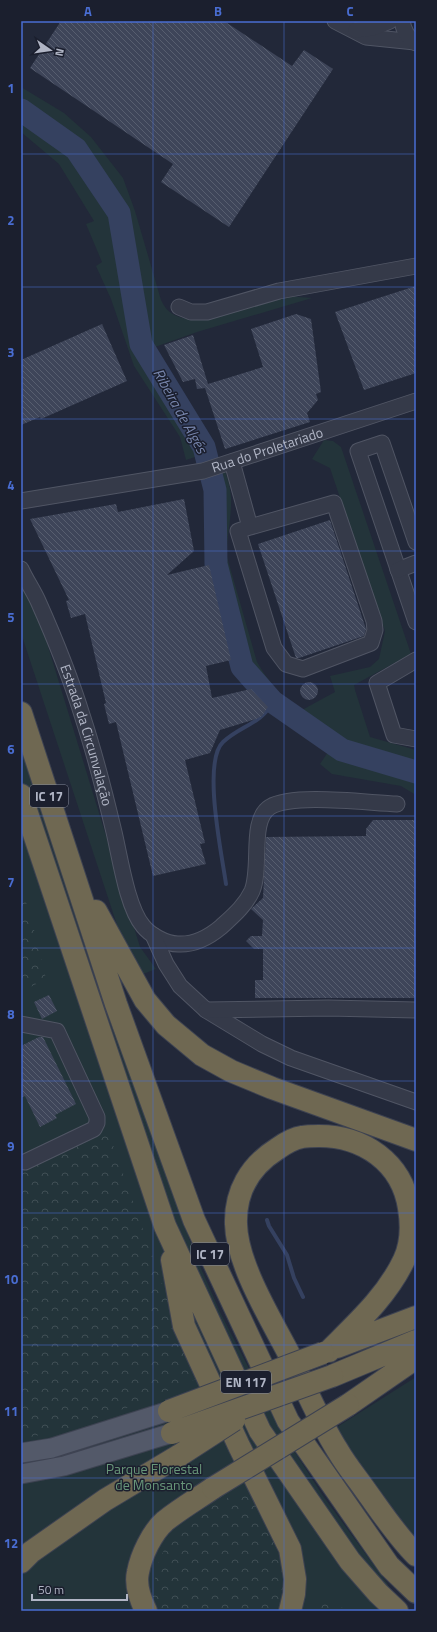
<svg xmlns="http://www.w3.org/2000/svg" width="437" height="1632" font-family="'Titillium Web',sans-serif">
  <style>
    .green { fill: #23343a }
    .forest { fill: url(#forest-crowns) }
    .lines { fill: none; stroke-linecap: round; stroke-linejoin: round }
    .stream { stroke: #354160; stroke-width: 4 }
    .river { stroke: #354160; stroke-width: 23 }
    .building { fill: url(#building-back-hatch) }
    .minor-casing { stroke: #505564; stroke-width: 17 }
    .major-casing { stroke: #3e4352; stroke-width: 21 }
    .highway-casing { stroke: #3d4251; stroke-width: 24 }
    .minor { stroke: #353a49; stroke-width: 15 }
    .major { stroke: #535969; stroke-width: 19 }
    .highway { stroke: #6f6852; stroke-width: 22 }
    .highway-bridge-casing { stroke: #3d4251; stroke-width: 24; stroke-linecap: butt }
    .highway-bridge { stroke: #6f6852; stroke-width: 22 }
    .grid { fill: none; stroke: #496dd2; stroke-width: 1; stroke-opacity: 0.55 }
    .labels { text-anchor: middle; stroke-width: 3; stroke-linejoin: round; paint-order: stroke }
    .shield { fill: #1b1f2e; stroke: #838898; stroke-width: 1 }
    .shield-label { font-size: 13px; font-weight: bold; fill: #b0b5c5 }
    .street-label { font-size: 14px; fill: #b0b5c5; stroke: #1b1f2e }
    .park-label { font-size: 14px; fill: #689679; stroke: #1b1f2e }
    .water-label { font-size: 15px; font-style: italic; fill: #7886ad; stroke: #1b1f2e }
    .neatline { fill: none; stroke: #496dd2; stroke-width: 1.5 }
    .grid-label { font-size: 13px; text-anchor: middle; font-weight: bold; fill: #496dd2 }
  </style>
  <defs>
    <pattern id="forest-crowns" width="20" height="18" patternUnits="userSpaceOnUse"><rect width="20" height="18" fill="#23343a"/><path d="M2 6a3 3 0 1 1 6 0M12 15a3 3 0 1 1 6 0" fill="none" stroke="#404f55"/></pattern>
    <pattern id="building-back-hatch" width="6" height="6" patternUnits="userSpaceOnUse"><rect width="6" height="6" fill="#3e4559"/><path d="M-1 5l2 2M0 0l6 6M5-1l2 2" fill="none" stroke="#575e6f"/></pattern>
  </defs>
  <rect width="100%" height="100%" fill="#222839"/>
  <path class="green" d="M21,87l43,26 27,24 32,41 12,33 26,89c6,14 18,19 32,19l94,-23 25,2 -115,34 -42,15 44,74 -2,3c15,23 33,46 34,74 1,20 -5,39 -4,59l30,105c9,16 28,41 45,48l33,-18 -5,-16 40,-9 9,-8 6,-28 -55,-163 -18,-9 12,-19 9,1 8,6 70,207 -57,31 1,5 15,47 46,13v45l-15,-9 -69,-12 -12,-10 8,-12 -50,-40 -2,2 -43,-45 -26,-112 2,-79 -8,-23 -15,5 -6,-23 -46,-71 -23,-67 -15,-33 6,-4 -16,-38 8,-3 -35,-57 -38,-32z
    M21,582l22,48 97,317 16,22 -18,7 -20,-48 -97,-295z
    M21,745l138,411 37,101 25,57 59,115 43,67 64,87 13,28h-379z
    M416,1377v162l-82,-110z"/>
  <path class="forest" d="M21,885l18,62 7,32 -25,13z
    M107,1128l89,251 -67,28 -66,23 -42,9v-269z
    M238,1494h9l8,5 11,27 15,21 6,31 -5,33h-124l-6,-7c2,-12 2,-25 5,-36 7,-33 50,-65 81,-74z
    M325,1598l23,13h-30z"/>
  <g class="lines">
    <path class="stream" d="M226,884c-4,-29 -24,-122 -3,-142 18,-17 37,-17 50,-40
      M267,1220l2,6 18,29 7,23 9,19"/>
    <path class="river" d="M21,110l55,39 43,64 22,131 63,103 11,43 1,74 26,103 31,35 69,48 74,22"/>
  </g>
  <path class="building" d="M61,21h163l68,45 12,-16 29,19 -104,158 -68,-45 12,-18 -143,-96z
    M416,286v87l-52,17 -29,-78z
    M296,314l15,5 10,73 -5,2 2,6 -11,13 3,9 -85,27 -20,-61 -8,1 -2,-10 -12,3 -19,-37 29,-10 15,49 55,-17 -12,-38z
    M102,324l25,57 -86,38 -1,-2 -19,8v-65z
    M184,499l10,52 -27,24 42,-10 22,95 -25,6 6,32 39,-9 17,18 -6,9 -6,3 -36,11 -10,23 -25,7 20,83 -5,1 6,20 -53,12 -37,-154 -7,2 -5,-20 2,-1 -21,-89 -14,4 -5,-17 3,-1 -39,-81 86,-15 2,8z
    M330,520l36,109 -2,7 -65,22h-3l-38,-114z
    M300 691a9 9 0 1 1 18 0a9 9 0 1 1-18 0Z
    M373,820h43v178h-161v-18h8v-31h-9l-8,-8 5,-5h11l1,-16 -12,-11 12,-11 3,-61 100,-1v-7z
    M49,995l8,16 -15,8 -8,-17z
    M39,1037h4l33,67 -21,11 2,3 -17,9 -15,-31 -4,2v-52z"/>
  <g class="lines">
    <g class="minor-casing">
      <g id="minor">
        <path d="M335,21l31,16 49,5"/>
        <path d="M402,21c2,10 5,16 14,22"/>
        <path d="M356,30l17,-2 17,-7"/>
        <path d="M179,307l12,5h16l72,-21 137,-25"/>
        <path d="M232,462l18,65 84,-24 40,118 1,9 -4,13 -68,26 -17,-5 -12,-16 -36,-117 12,-4"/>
        <path id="s1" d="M21,501l182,-30 213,-70"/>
        <path d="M416,542l-34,-99 -24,8 58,171"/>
        <path id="s2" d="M21,569c5,11 12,21 17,32 17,38 33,78 45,117 12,37 22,76 31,114 6,25 13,75 29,94 7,9 23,18 35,18 16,1 31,-7 43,-17 12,-11 24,-21 31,-36 10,-24 -3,-71 18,-84 24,-14 97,-4 127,-3"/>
        <path d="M398,570l18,-7"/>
        <path d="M416,660l-39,23 17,52 22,4"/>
        <path d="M153,935l13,29 14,22 26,24 56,34 29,14 125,44"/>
        <path d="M206,1010l122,-2 88,2"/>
        <path d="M21,1024l36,7 40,86v6l-3,6 -69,33"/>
      </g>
    </g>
    <g class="major-casing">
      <path id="major" d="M21,1453l31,-5 117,-37
        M21,1474l43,-8 108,-33"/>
    </g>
    <g class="highway-casing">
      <path id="highway" d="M21,713l95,291 78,216 94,201 101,145 27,26
        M21,795l144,431 95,205 90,130 28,32 19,18
        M96,911l49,89 21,25 36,30 29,16 41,17 144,52
        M172,1260l12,66 55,120 51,103 5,30 -1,15 -4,17
        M337,1347l79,-30
        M329,1351c28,-28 58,-55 75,-91 8,-17 8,-34 5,-52 -7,-46 -46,-72 -90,-72 -5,0 -12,0 -17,1 -8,1 -18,7 -25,12 -27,17 -42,43 -41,75 1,41 35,95 54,132 15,31 29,65 48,95 8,14 19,27 28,40 16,22 31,45 50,64
        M332,1376l84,-35
        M348,1405l68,-47
        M21,1562l10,-10 74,-52 75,-45
        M146,1611c-6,-12 -11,-26 -8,-39 3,-16 14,-40 27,-51 15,-12 32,-22 48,-33"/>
    </g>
    <use href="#minor" class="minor"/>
    <use href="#major" class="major"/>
    <use href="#highway" class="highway"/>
    <g class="highway-bridge-casing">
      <path id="highway-bridge" d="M169,1411l154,-58
        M172,1433l160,-57
        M180,1455l54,-35
        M213,1488l135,-83"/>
    </g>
    <use href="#highway-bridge" class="highway-bridge"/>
  </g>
  <path class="grid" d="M153,21v1590M284,21v1590M21,154h395M21,287h395M21,419h395M21,551h395M21,684h395M21,816h395M21,948h395M21,1081h395M21,1213h395M21,1345h395M21,1478h395"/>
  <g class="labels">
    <g class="shield">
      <rect x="30" y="785" width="38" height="22" rx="3"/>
      <rect x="191" y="1243" width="38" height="22" rx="3"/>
      <rect x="221" y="1371" width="50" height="22" rx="3"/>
    </g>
    <g class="shield-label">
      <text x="49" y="801">IC 17</text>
      <text x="210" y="1259">IC 17</text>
      <text x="246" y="1387">EN 117</text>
    </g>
    <g class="street-label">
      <text dy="5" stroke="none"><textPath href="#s1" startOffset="252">Rua do Proletariado</textPath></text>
      <text dy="5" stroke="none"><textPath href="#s2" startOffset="179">Estrada da Circunvalação</textPath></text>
    </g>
    <g class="park-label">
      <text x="154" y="1474">Parque Florestal<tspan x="154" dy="16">de Monsanto</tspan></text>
    </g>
    <g class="water-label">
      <text transform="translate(180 411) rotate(61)" y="5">Ribeira de Algés</text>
    </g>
  </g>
  <rect width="437" height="1632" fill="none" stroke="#1b1f2e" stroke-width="44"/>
  <g transform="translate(50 50) rotate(103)" stroke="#1b1f2e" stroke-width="3" paint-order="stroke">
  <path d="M0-3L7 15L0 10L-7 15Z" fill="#b0b5c5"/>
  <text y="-6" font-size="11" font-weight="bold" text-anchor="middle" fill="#b0b5c5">N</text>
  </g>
  <path d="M32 1594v6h95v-6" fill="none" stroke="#b0b5c5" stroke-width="2"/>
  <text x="38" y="1594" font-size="12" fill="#b0b5c5" stroke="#1b1f2e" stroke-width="3" paint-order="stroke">50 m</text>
  <rect x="22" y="22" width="393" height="1588" class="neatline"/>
  <g class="grid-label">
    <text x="88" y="16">A</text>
    <text x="218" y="16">B</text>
    <text x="350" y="16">C</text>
    <text x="11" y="93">1</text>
    <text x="11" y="225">2</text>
    <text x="11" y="357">3</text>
    <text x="11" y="490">4</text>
    <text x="11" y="622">5</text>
    <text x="11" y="754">6</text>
    <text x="11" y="887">7</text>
    <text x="11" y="1019">8</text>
    <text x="11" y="1151">9</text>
    <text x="11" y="1284">10</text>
    <text x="11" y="1416">11</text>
    <text x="11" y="1548">12</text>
  </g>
</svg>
